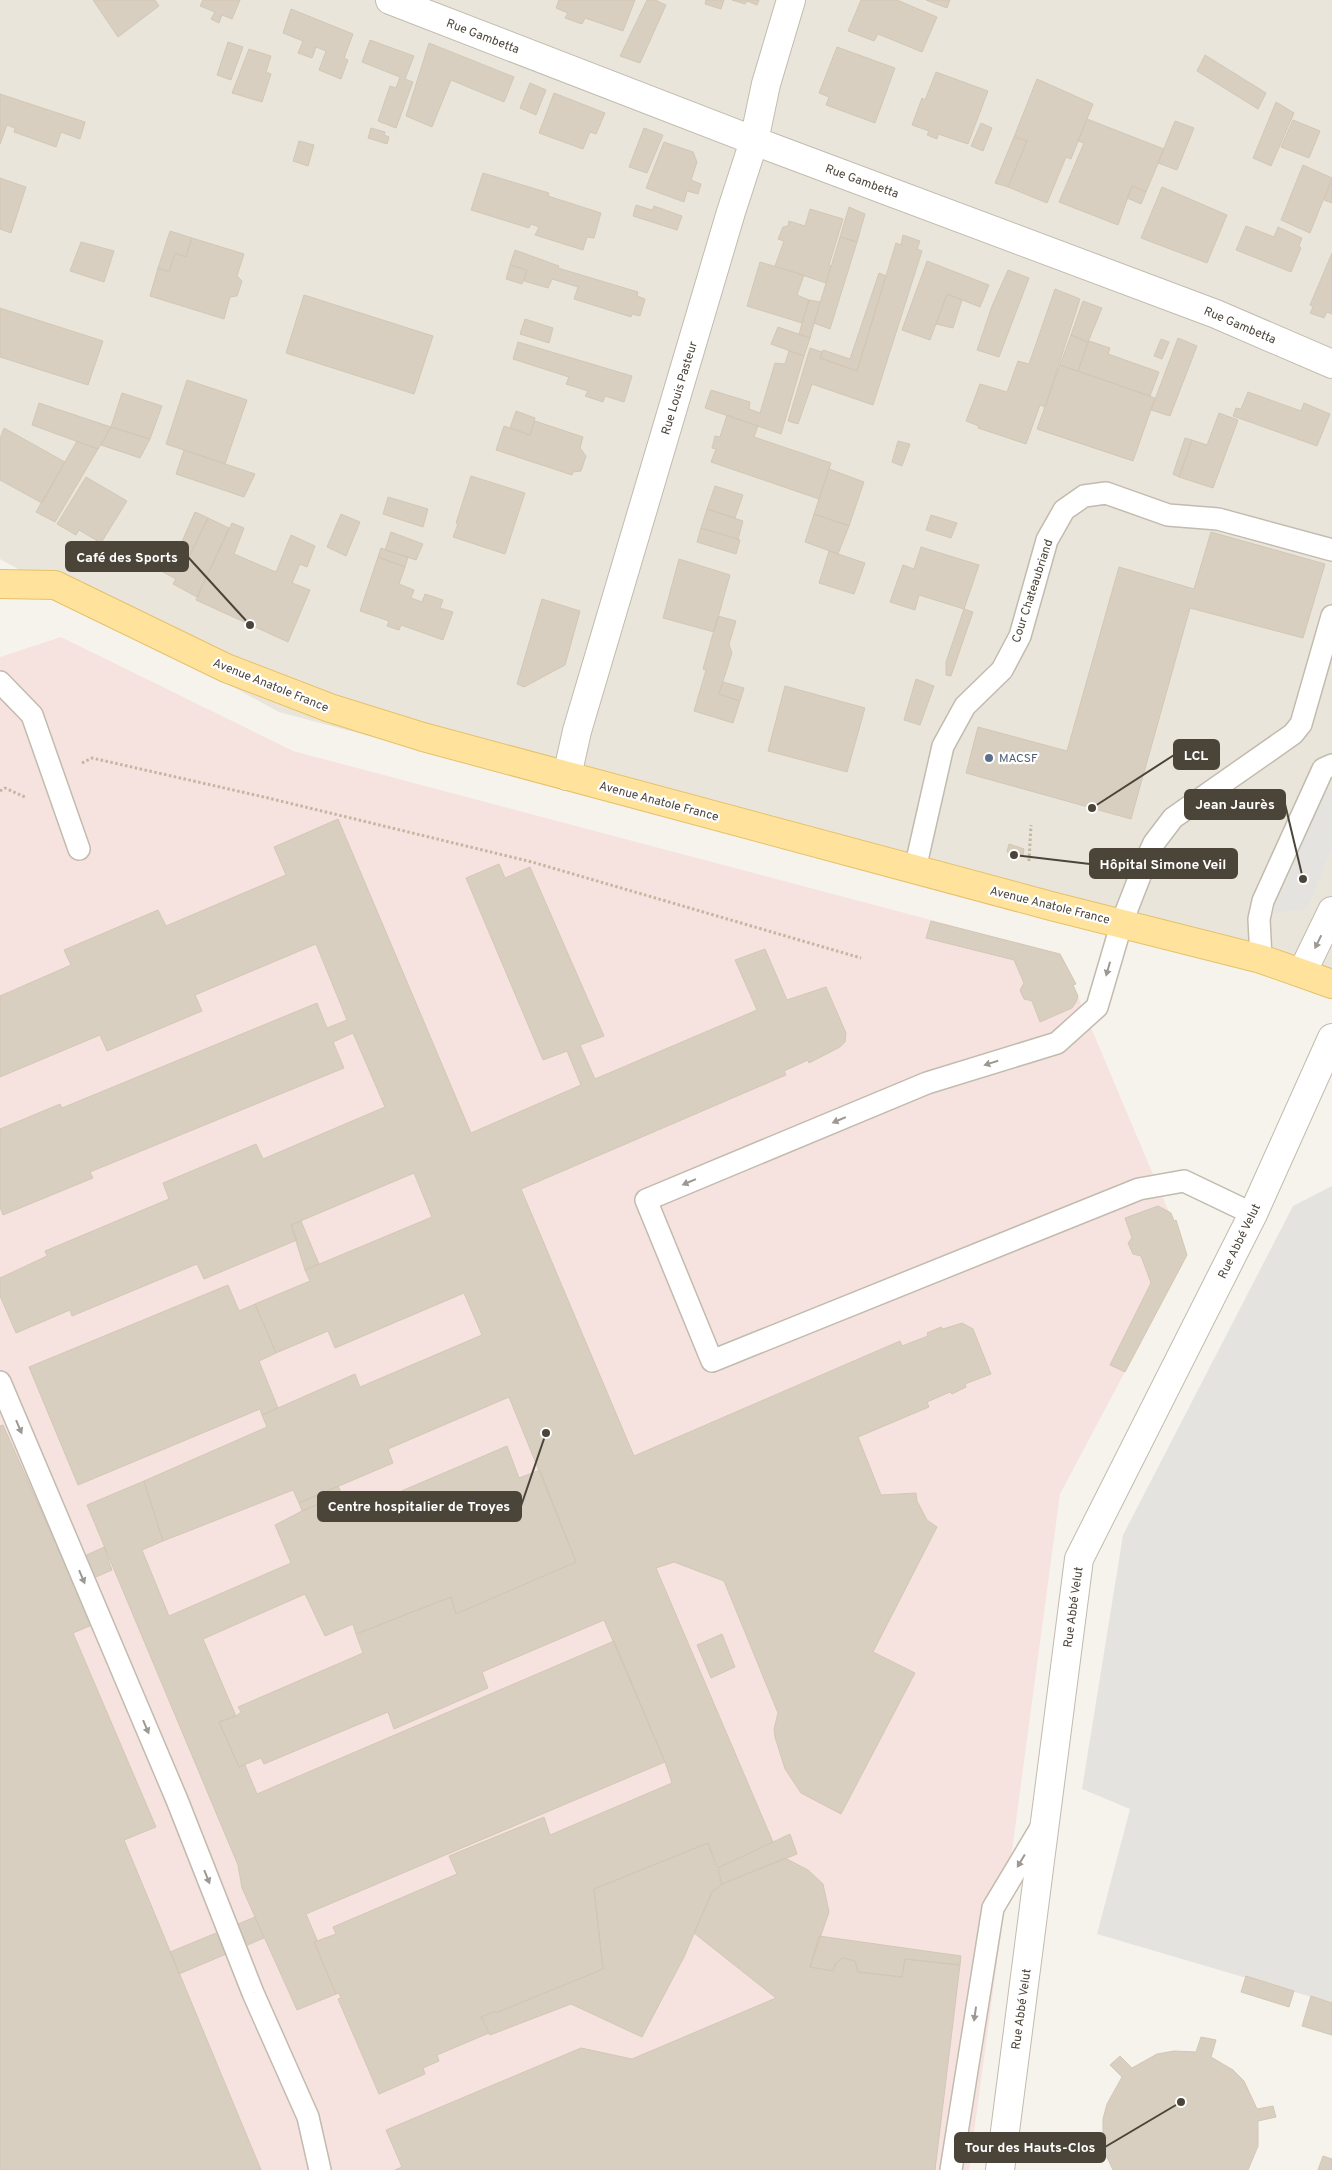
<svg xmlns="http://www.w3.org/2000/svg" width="1332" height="2170" font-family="Overpass,sans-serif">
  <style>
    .residential { fill: #eae5da }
    .medical { fill: #f6e3e0 }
    .parking { fill: #e5e3e0 }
    .building { fill: #d8cfc1; stroke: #d3c7b4 }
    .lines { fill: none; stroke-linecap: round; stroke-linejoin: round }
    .lane-casing { stroke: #c2bbae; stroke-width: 24 }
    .street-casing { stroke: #c2bbae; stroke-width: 30 }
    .primary-casing { stroke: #e6c16a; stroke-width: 30 }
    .path { stroke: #c4b79f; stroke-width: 3; stroke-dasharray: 2.5 2.5; stroke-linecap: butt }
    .lane { stroke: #fff; stroke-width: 21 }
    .street { stroke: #fff; stroke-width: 28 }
    .primary { stroke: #ffe39c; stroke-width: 28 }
    .oneway { fill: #9c9892 }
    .service-dot { fill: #5c6f8a; stroke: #fff; stroke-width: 2 }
    .labels { text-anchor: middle; stroke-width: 4.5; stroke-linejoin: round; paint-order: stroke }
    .street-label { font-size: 12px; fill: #4b4439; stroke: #fff }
    .service-label { font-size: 12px; fill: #4e5e75; stroke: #fff; text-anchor: start }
    .leader { fill: none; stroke: #4b4439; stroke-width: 2 }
    .callout-dot { fill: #4b4439; stroke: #fff; stroke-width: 2 }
    .callout { fill: #4b4439; stroke: #4b4439; stroke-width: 2 }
    .callout-label { font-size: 14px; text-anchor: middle; font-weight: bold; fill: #fff }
  </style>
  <rect width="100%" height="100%" fill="#f6f3ec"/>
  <path class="residential" d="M0,0h1332v993l-1053,-281 -279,-153z"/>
  <path class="medical" d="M61,637l232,114 767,203 127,301 -127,239 -91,676h-969v-1513z"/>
  <path class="parking" d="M1332,789v59l-25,61 -34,4 51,-123z
    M1332,1186v817l-235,-69 33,-125 -48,-20 41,-254 170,-329z"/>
  <path class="building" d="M93,0h62l4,6 -41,31z
    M203,0h37l-8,19 -10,-4 -3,8 -8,-4 4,-7 -15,-6z
    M559,0h76l-12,31 -38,-13 -3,6 -17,-6 3,-5 -12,-5z
    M647,0h8l11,5 -26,58 -20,-7z
    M706,0h18l-3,9 -16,-5z
    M732,0h27l-2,5 -10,-4 -2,3z
    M861,0h36l40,17 -15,35 -44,-18 -4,7 -26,-10z
    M926,0h24l-3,8z
    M291,9l62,25 -9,24 4,2 -7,19 -22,-9 7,-19 -10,-4 -4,11 -14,-5 5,-12 -20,-8z
    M370,40l44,16 -9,23 8,3 -17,46 -18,-7 12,-35 6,2 4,-11 -38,-15z
    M228,42l15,5 -12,33 -14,-5z
    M429,43l85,34 -10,25 -53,-22 -19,47 -26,-11z
    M837,47l58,21 -20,55 -49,-18 3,-8 -10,-4z
    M249,49l22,7 -5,16 5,2 -9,28 -30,-9z
    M1205,55l61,38 -8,16 -61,-38z
    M936,72l52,19 -20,53 -30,-10 -1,5 -10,-4 2,-4 -17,-6 10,-27 3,2z
    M1037,79l56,25 -22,55 -5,-2 -19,46 -39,-16 19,-46 -13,-4z
    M530,83l16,7 -10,25 -16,-7z
    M554,93l51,20 -9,21 -6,-2 -7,17 -44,-16z
    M0,94l85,28 -5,17 -19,-7 -5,15 -42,-15 1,-4 -8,-3 -7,19z
    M1276,102l18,11 -23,53 -18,-8z
    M1087,119l77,30 -18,43 -14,-6 -14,39 -59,-23 25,-59 -6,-2z
    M1293,120l27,11 -11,27 -28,-11z
    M1175,121l19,7 -17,42 -19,-7z
    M981,123l11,5 -9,23 -12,-5z
    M371,128l14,4 -1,3 5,2 -2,7 -19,-6z
    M644,128l19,7 -16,38 -18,-6z
    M1014,137l13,4 -19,46 -13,-4z
    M299,141l15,4 -6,21 -15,-5z
    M664,142l29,10 4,10 -6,18 10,4 -3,10 -11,-3 -3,11 -38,-14z
    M1303,165l29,13 -22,55 -29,-13z
    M483,173l66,20 -1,3 53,17 -7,25 -7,-1 -4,13 -48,-15 4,-8 -8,-3 -2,4 -58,-18z
    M0,178l26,9 -15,46 -11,-4z
    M1332,180v23l-8,-3z
    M1132,186l14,6 -5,12 -14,-6z
    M1162,187l65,28 -20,48 -66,-25z
    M636,205l16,5 2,-4 28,10 -5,14 -44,-14z
    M849,207l16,7 -8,28 -17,-5z
    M810,209l33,10 -14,46 2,1 -5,17 -51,-17 9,-25 -6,-2 5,-12 5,-1 1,-5 16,5z
    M1246,226l28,11 4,-10 24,11 -3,8 2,2 -10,24 -55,-22z
    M170,231l22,7 -6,19 -11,-4 -6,19 -11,-4z
    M903,235l17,6 -3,8 5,2 -49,154 -61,-21 -14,40 -10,-3 22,-73 12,4 -2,6 37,13 39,-128 5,2z
    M840,237l17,5 -27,87 -16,-6z
    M192,238l52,16 -7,22 5,5 -5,15 -7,1 -6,22 -74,-23 8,-28 11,4 6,-19 11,4z
    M81,242l33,9 -10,31 -34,-11z
    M515,250l44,16 -1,2 80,24 -1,4 8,3 -5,17 -8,-2 -1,3 -57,-18 4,-12 -26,-8 -4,9 -24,-7 3,-11 -17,-5z
    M1332,253v61l-5,-2 -3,6 -14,-5 3,-6 -3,-2z
    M927,261l62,24 -9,22 -33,-13 -17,46 -28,-10z
    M760,262l44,13 -7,20 12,5 -7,23 -55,-17z
    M510,265l17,5 -5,14 -16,-5z
    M1008,270l21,8 -30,79 -22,-7 15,-44z
    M879,273l7,3 -29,95 -37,-13 3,-8 27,9z
    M1055,289l25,10 -35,108 -5,-2 -14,39 -48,-16 1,-2 -13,-5 14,-37 27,8 11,-31 11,3z
    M947,294l15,6 -9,28 -17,-4z
    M304,295l129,41 -19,58 -128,-41z
    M809,300l11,2 -10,36 -11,-4z
    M1083,301l19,7 -14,34 -17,-7z
    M0,308l103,33 -15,44 -88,-28z
    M525,319l28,9 -4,15 -29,-9z
    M778,327l32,11 -6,18 -33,-12z
    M1071,335l17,7 -10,29 -18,-6z
    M1178,338l19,8 -27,70 -19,-6z
    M1161,339l8,3 -7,17 -8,-3z
    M1089,341l21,7 -2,6 51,18 -9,24 -72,-25z
    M518,342l114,34 -8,26 -19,-6 -2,6 -18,-6 3,-5 -22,-7 3,-7 -56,-18z
    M789,351l15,5 -23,78 -76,-26 6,-18 39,12 -1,7 11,4 15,-50 10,1z
    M1060,365l95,33 -22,63 -96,-32z
    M187,380l60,20 -22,64 -59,-20z
    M1248,392l53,19 3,-8 26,11 -13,32 -84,-30 3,-8 5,1z
    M122,393l40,13 -12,33 -39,-12z
    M39,403l72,24 -13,22 -66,-24z
    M516,411l19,7 -5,17 -20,-7z
    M1219,413l19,7 -25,68 -34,-11 13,-37 15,5z
    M727,415l31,11 -4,11 77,26 -12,36 -108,-37 5,-13 -4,-1 3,-12 5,1z
    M535,421l48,16 -3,11 6,8 -5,15 -8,1 -1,3 -76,-25 8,-24 26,9z
    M111,427l39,12 -10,19 -39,-13z
    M4,428l61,34 -23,41 -42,-23v-41z
    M1185,438l7,2 -13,37 -6,-3z
    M77,441l21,8 -43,73 -19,-10z
    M898,441l12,3 -8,22 -10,-4z
    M184,450l71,24 -11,23 -68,-23z
    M829,469l35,13 -15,44 -35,-12z
    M471,476l54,17 -20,61 -52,-17 5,-13 -2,-1z
    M86,477l41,24 -26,42 -22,-13 -3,5 -19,-11z
    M715,486l28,9 -8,23 -28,-9z
    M388,497l40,12 -5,18 -40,-13z
    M707,509l36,12 -5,18 -37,-11z
    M195,512l13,6 -20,41 -11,-6z
    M341,514l19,8 -14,34 -19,-9z
    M814,514l35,12 -11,28 -33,-12z
    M931,515l26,8 -6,15 -25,-8z
    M208,518l21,10 -32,69 -24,-13 3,-5 -13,-7 11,-20 14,7z
    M232,523l12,5 -10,26 42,18 15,-37 24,11 -8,21 -7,-3 -8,19 18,7 -22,52 -92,-42z
    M701,528l39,12 -4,14 -39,-12z
    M391,532l32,12 -7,16 -31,-10z
    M1211,532l114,32 -22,74 -113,-30 -59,211 -165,-46 12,-46 89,24 52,-184 75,22z
    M921,547l58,18 -15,44 -45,-14 -4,15 -25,-8 13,-37 11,4z
    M381,548l27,9 -3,10 -27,-10z
    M829,551l36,12 -11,31 -35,-11z
    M378,557l27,10 -6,17 15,6 -3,8 11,4 3,-8 18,6 -3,8 13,4 -10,28 -42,-15 -2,5 -12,-4 2,-5 -29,-10z
    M679,559l51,16 -16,57 -51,-14z
    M542,599l38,12 -15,54 -41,22 -7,-3z
    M964,609l9,3 -22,64 -5,-1v-13z
    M718,616l18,5 -7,23 3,9 -13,41 21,7 -7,22 -39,-12 12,-41 -3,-1z
    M916,679l18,7 -14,39 -16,-5z
    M723,682l21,6 -4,13 -21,-7z
    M785,686l80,22 -18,64 -79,-21z
    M338,819l133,314 110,-48 -14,-34 -24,9 -77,-182 33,-14 6,14 25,-11 74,169 -24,9 15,34 162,-69 -22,-50 30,-11 22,51 39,-13 20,46 -1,9 -5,5 -31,16 -1,-3 -24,11 2,4 -265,114 113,267 266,-115 2,5 26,-10 -1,-3 14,-6 2,2 19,-6 11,6 18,45 -26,10 1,3 -14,7 -2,-2 -23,10 2,5 -71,30 23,58 35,-2 1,8 10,19 10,7 -64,125 42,21 -74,141 -40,-21 -16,-24 -10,-32 -1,-8 4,-16 -54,-132 -50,-19 -18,6 117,274 -55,26 -10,-25 -114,46 9,80 -107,44 -1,-2 -14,6 8,16 -52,22 2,6 -16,7 2,6 -46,20 -41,-95 3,-1 -2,-5 -3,1 -22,-52 22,-8 -3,-7 124,-53 -8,-18 95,-39 6,18 122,-52 -7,-21 -61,-142 -122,52 6,16 -94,41 -6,-17 -124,52 -3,-6 -22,9 -20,-45 17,-6 5,-4 -3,-5 125,-54 -7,-19 95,-37 5,17 120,-52 -67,-165 -121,52 5,14 -94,40 -6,-13 -130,51 -19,-60 123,-54 -5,-12 93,-41 5,13 122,-52 -18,-42 -129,55 -7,-17 -52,22 -21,-49 55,-23 -5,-11 127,-53 -18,-44 -123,52 6,15 -93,39 -7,-15 -125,52 -2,-6 -54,23 -16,-37v-18l47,-22 -2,-5 124,-52 -6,-16 93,-39 7,15 122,-52 -32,-74 -20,9 11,26 -254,104 3,6 -90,37 -3,-8v-78l60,-25 2,4 255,-105 10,25 20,-8 -31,-76 -121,51 7,16 -95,40 -7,-16 -100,42v-81l71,-31 -7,-15 94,-40 8,16 120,-51 -12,-28z
    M1009,844l15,5 -1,6 -16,-3z
    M931,921l129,33 16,30 -3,1 5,11 -2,6 -4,6 -32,14 -8,-21 -8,-2 -4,-9 4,-7 -10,-23 -88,-22z
    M1158,1206l13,7 3,8 2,-1 11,35 -62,117 -15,-7 41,-82 -10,-27 -8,-2 -5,-11 4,-5 -7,-20z
    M301,1221l18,43 -14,6 -14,-45z
    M228,1285l11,26 16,-7 21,49 -17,8 19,47 -16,7 -2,-6 -182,76 -49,-118z
    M3,1425l89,200 -19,8 83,194 -32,13 137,330h-261v-744z
    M507,1446l12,32 21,-8 36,92 -120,52 -5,-17 -95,37 -3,-10 -28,12 -20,-42 -102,45 33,77 -17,6 20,45 6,-2 12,29 357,-153 51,121 -359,152 11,26 -3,2 22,52 -39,16 -55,-122 -4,-23 -151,-360 57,-24 19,60 -21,9 27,66 122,-53 -16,-38 27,-14 40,-17 8,19z
    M338,1486l4,8 -40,17 -3,-8z
    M104,1547l8,23 -37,16 -10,-21z
    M722,1634l13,33 -24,11 -14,-33z
    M790,1834l7,20 -75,30 -4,-16z
    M708,1843l14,41 -10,8 -28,65 -42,80 -71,-33 -81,31 -9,-18 14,-6 1,2 107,-44 -9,-80z
    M785,1858l23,12 15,14 6,28 -19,55 23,4 3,-8 7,-5 12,3 3,11 44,5 3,-18 55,6 -25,205h-540l7,-3 -16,-37 195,-82 51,11 144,-61 -82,-65 18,-41 10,-8z
    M255,1917l9,21 -85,36 -9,-22z
    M819,1936l142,20 -1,9 -55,-6 -3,18 -44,-5 -3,-11 -12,-3 -7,5 -3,8 -23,-4z
    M1246,1976l48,15 -5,16 -48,-15z
    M1311,1996l21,7v32l-30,-9z
    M1201,2037l15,3 -5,17 22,13 11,11 13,28 16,-3 3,11 -18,4v25l-10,24h-135l-7,-15 -14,2 -3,-12 14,-4v-22l4,-15 15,-27 -12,-12 10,-9 12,12 25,-14 17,-3 22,1z
    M1323,2156l9,3v11h-14z"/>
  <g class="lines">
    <g class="lane-casing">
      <path id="lane" d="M0,682l32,33 47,134
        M915,869l28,-123 22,-40 37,-36 18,-34 27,-96 17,-30 20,-14 22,-3 62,22 50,4 114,31
        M1261,959l-2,-40 4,-18 60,-132 9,-4
        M1253,1214l-69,-33 -45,8 -427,172 -66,-161 281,-117 130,-40 40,-36 25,-85 25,-64 7,-15 19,-25 120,-84 8,-10 31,-108
        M0,1382l177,418 76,193 55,124 12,53
        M951,2170l42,-262 49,-82"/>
    </g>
    <g class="street-casing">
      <path id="street" d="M390,0l383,148 443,166 116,50
        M567,776l10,-45 154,-519 23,-71 12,-57 25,-84
        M1302,973l30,-62
        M1000,2170l79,-611 174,-345 79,-176"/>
    </g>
    <g class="primary-casing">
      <path id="primary" d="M0,584l55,1 171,83 104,40 93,29 628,169 210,53 71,25"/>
    </g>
    <path class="path" d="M82,763l10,-5 172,39 268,65 329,96
      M0,791l5,-3 22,10
      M1029,861l2,-36"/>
    <use href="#lane" class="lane"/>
    <use href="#street" class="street"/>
    <use href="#primary" class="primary"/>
  </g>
  <defs><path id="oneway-solid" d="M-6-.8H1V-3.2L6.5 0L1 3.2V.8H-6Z" transform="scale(1.25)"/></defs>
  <g class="oneway">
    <use href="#oneway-solid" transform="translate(1318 942) rotate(116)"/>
    <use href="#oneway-solid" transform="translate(1108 969) rotate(106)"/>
    <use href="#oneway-solid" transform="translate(991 1063) rotate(163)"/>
    <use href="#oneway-solid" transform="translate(839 1120) rotate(157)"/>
    <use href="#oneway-solid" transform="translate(689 1182) rotate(157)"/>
    <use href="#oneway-solid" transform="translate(19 1427) rotate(67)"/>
    <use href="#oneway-solid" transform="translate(82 1577) rotate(67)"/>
    <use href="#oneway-solid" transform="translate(146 1727) rotate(67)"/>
    <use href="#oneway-solid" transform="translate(1021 1861) rotate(121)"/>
    <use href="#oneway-solid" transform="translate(207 1877) rotate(68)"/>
    <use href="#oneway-solid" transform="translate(975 2014) rotate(98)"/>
  </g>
  <circle class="service-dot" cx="989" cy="758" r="5"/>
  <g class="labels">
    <g class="street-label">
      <text transform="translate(483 36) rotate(21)" y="4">Rue Gambetta</text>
      <text transform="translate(862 181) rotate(20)" y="4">Rue Gambetta</text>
      <text transform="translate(1240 325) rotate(23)" y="4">Rue Gambetta</text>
      <text transform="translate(679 388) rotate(-73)" y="4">Rue Louis Pasteur</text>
      <text transform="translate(1032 591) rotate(-72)" y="4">Cour Chateaubriand</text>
      <text transform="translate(271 685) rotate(22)" y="4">Avenue Anatole France</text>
      <text transform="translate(659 801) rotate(15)" y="4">Avenue Anatole France</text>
      <text transform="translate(1050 905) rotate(14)" y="4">Avenue Anatole France</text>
      <text transform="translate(1239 1241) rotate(-64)" y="4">Rue Abbé Velut</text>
      <text transform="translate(1073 1607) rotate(-82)" y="4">Rue Abbé Velut</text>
      <text transform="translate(1021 2009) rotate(-82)" y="4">Rue Abbé Velut</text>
    </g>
    <g class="service-label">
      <text x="999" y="762">MACSF</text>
    </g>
  </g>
  <path class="leader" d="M250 625L188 557M1092 808L1174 755M1303 879L1285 804M1014 855L1090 864M546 1433L521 1506M1181 2102L1105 2147"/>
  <g class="callout-dot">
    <circle cx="250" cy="625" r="5"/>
    <circle cx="1092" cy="808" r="5"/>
    <circle cx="1303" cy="879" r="5"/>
    <circle cx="1014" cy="855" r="5"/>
    <circle cx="546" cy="1433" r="5"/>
    <circle cx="1181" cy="2102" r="5"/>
  </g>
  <g class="callout">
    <rect x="66" y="542" width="122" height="29" rx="5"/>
    <rect x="1174" y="740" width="45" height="29" rx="5"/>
    <rect x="1185" y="790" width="100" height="29" rx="5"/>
    <rect x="1090" y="849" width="147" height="29" rx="5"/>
    <rect x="318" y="1492" width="203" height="29" rx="5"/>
    <rect x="955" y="2133" width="150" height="29" rx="5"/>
  </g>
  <g class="callout-label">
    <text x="127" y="562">Café des Sports</text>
    <text x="1196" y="760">LCL</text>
    <text x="1235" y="809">Jean Jaurès</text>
    <text x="1163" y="869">Hôpital Simone Veil</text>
    <text x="419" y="1511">Centre hospitalier de Troyes</text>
    <text x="1030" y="2152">Tour des Hauts-Clos</text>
  </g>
</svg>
